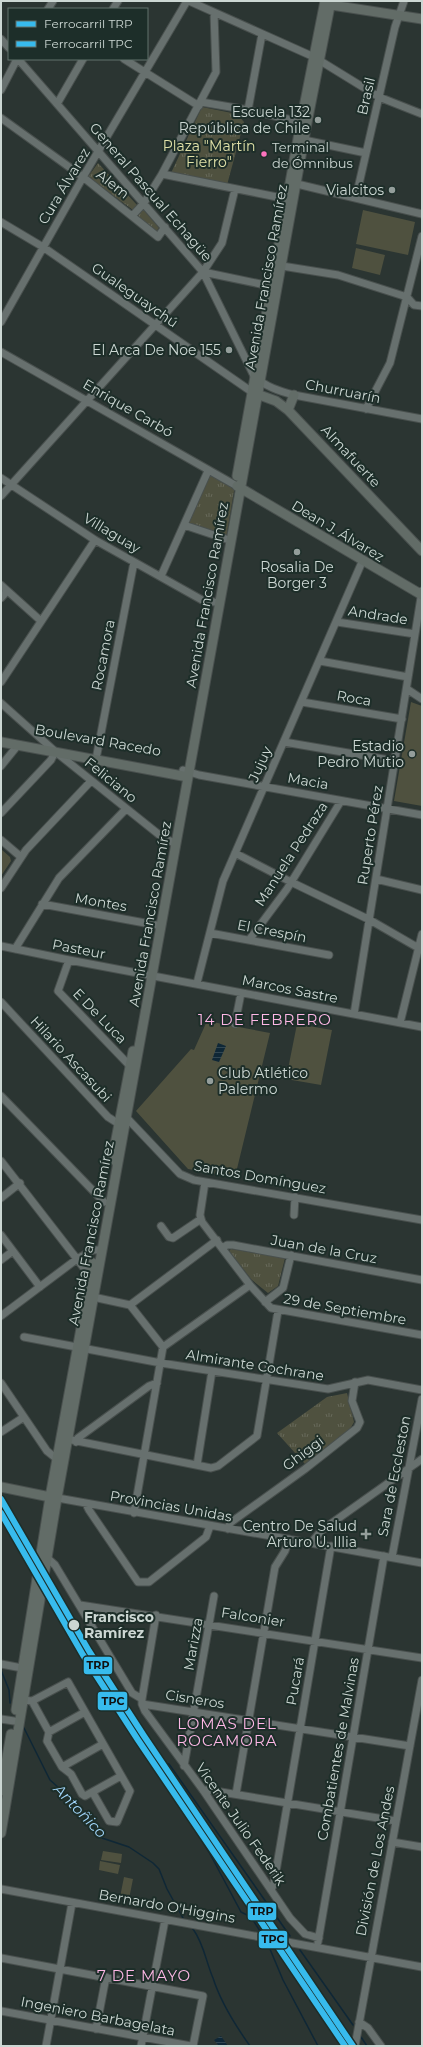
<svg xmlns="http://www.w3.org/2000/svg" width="423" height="2047" font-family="Montserrat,sans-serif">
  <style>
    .grass { fill: url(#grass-tufts) }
    .pitch { fill: #4f513f }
    .water { fill: url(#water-rules) }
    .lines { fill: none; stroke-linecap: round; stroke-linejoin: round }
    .stream { stroke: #0f2736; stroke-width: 1.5 }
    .minor-casing { stroke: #49504e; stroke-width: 9 }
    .major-casing { stroke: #49504e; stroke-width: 11 }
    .minor { stroke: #67706e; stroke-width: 7 }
    .major { stroke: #626c67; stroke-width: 9 }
    .rail-1-casing { stroke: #1d2e29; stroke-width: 9 }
    .rail-2-casing { stroke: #1d2e29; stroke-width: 9 }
    .rail-1 { stroke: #37bbed; stroke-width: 6 }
    .rail-2 { stroke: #37bbed; stroke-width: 6 }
    .poi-dot { fill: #949e9b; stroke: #1d2e29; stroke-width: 1.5 }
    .bus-dot { fill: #fc73be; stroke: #1d2e29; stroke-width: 1.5 }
    .stop-dot { fill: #ccd7d3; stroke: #1d2e29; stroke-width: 1.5 }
    .labels { text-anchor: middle; stroke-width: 4; stroke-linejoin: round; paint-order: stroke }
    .bus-label { font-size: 13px; fill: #ccd7d3; stroke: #1d2e29; text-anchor: start }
    .street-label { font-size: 14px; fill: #ccd7d3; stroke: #1d2e29 }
    .poi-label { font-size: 14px; fill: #ccd7d3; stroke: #1d2e29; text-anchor: end }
    .park-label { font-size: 14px; fill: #e1e1a8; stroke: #1d2e29 }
    .stop-label { font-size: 14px; font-weight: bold; fill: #ccd7d3; stroke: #1d2e29; text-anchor: start }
    .neighbourhood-label { font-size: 15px; letter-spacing: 1px; fill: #fdb7e5; stroke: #1d2e29 }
    .water-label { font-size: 15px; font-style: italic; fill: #a2d6fb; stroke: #1d2e29 }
    .line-badge { stroke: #1d2e29; stroke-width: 1.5 }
    .pale-badge-label { font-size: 11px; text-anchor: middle; font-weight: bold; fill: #111 }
  </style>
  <defs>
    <pattern id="grass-tufts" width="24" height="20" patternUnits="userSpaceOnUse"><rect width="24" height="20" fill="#4f513f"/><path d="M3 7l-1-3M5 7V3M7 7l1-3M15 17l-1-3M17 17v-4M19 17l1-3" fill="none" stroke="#67695a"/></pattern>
    <pattern id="water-rules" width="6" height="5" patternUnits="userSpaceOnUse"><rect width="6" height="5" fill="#0f2736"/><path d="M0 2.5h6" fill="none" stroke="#314652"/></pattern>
  </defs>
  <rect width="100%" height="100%" fill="#2b3532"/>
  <path class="grass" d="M202,107l35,7 7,8 -17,63 -56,-12z
    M98,163l39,42 -4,5 -45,-33z
    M142,208l17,20 -4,5 -19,-15z
    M208,471l27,14 -9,54 -42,-14z
    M231,1249l54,9 -7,28 -10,7 -16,-13 -23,-29z
    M347,1393l7,29 -5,9 -44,33 -28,-31 50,-36z"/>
  <path class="pitch" d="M363,210l52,12 -7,33 -52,-11z
    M356,248l29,7 -5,20 -28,-7z
    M411,702l11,4v100l-28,-5z
    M1,849l9,8 1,4 -10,15z
    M207,1021l63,12 -35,144 -47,-8 -52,-58 55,-62 3,1z
    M297,1024l35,6 -11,55 -35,-6z
    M103,1851l19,3 -1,9 -20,-3z
    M100,1861l20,4 -2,9 -19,-4z
    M124,1877l9,2 -4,20 -9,-2z"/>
  <path class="water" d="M218,1043l8,3 -7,16 -7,-2z
    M221,2036l7,10h-9l-5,-6z"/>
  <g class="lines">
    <path class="stream" d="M1,1670l8,20 1,13
      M23,1726l27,54 29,26 10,18h4l4,10 5,4 27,9 24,16 6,6 8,20 16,29
      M166,1764h3l121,172
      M155,1765l54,87 32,60 10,5 9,14
      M154,1766l5,-1
      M193,1929c11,15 13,33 20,49 8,25 22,47 37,68
      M267,1942l16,38 35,66
      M300,1950l53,75
      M361,2037l6,9"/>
    <g class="minor-casing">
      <path id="minor" d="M189,1l125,56 65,40 43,17
        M48,9l5,-8
        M113,9l5,-8
        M1,39l8,9
        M18,59l185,213 51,104c12,11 25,15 40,19l128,24
        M124,59l75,47
        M1,90l16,-31
        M201,102l47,8 57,13
        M57,104l26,-45
        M248,110l14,-76
        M1,118l82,59 75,60 7,-10
        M304,140l62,13
        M162,174l125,25
        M297,184l125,30
        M356,197l39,-170 9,-26
        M133,215l11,-12 18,-29 54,-102 -2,-59
        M1,222l42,25 209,145
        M282,266l56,9 69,22 7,8 8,1
        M203,272l72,15
        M1,322l82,-145 104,-176
        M1,352l234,133
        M366,409l24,-46 32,-127
        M1,478l94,62 107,60 12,2
        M1,496l202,-224 19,-29 13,-54
        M184,525l42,14
        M161,576l47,-105
        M1,585l40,36
        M1,598l6,-7
        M337,622l78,12
        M320,661l88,16
        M1,682l94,-142
        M407,689l15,10
        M302,702l100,17
        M1,703l56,50 105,84 10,5
        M284,742l111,19
        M97,754l37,-192
        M1,766l17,-21
        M183,770l16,5 223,40
        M1,813l50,-53 4,-8
        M1,840l20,17
        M235,853l56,29 79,38 52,30
        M376,879l46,11
        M1,888l25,-38 65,-69
        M42,904l114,21
        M210,933l119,22
        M249,940l38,-51 54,-88
        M1,946l68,14 353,67
        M15,949l44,-71 67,-69
        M69,960l-11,31 72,75
        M197,983l26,-102 139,-319
        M1,1002l107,115 11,7 3,-2
        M354,1014l68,-423
        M400,1023l22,-89
        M235,1024l6,-31
        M1,1096l103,106
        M125,1116l55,58 14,6 228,40
        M1,1161l86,111 8,4
        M205,1182l-5,33 2,7 48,63 21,23 151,27
        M1,1198l19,-15
        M294,1215l1,-18
        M161,1226l8,11 4,1 28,-19
        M1,1235l39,52
        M222,1248l5,-3h6l189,35
        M1,1260l12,-9
        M93,1297l37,8 33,42 -29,166
        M265,1302l18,-14 8,-33
        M130,1305l87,-65
        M1,1316l76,-57 16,-9h8
        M24,1337l137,26 167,26 40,-9 54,10
        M163,1347l87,-62
        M1,1383l46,68 10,8
        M1,1432l23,-15
        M67,1439l144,29 7,-2 39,-30 21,-125
        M76,1442l2,-4 71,-52 8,-3
        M197,1465l15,-94
        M52,1497l370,66
        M86,1504l3,6 49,72h11l57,-45 4,-11
        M228,1529l2,-6 75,-54 52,-41 3,-6 -8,-21 3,-19
        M311,1543l11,-13 100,-71
        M392,1557l30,-158
        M47,1558l8,7 77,128 10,6v5l3,7 58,79 87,128 15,16 14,4
        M80,1605l342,53
        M1,1664l21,4
        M142,1699l14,-84
        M23,1700l9,1 36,-19 62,109 -13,31 -8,-1 -16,-28
        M32,1701l17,31 -2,9 15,26 9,7 11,20 3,2 36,-20
        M142,1704l268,42
        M1,1719l13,2
        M49,1732l36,-20
        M184,1766l30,-170
        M62,1767l41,-23
        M203,1790h6l187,31
        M236,1794l39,-227 10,-16 4,-12
        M392,1842l30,5
        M1,1889l421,78
        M271,1890l3,-7 57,-337
        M318,1942l66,-386
        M1,1958l202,38 -10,50
        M1,2011l190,35
        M359,2022l9,6 13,18
        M96,2029l10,-52
        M46,2046l26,-143
        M141,2046l24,-126
        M355,2046l67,-366"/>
    </g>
    <g class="major-casing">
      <path id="major" d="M325,4l97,15
        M254,393l22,8 12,9 134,141
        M288,410l6,-15
        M237,476l64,-354 24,-121
        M237,486l185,109
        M1,742l187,35
        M112,1160l21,-109
        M1,1487l49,10
        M16,1710l34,-213 43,-234
        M1,1791l10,-57
        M1,1833l56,-335 250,-1375 24,-122"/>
    </g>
    <use href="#minor" class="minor"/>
    <use href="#major" class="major"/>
    <g class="rail-1-casing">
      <path id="rail-1" d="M1,1499l88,152 55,85 209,310"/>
    </g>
    <g class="rail-2-casing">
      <path id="rail-2" d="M1,1513l82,142 55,85 207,306"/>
    </g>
    <use href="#rail-1" class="rail-1"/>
    <use href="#rail-2" class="rail-2"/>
  </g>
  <g class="poi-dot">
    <circle cx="318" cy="120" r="4"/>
    <circle cx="392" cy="190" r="4"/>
    <circle cx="229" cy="350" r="4"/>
    <circle cx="297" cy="552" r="4"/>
    <circle cx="412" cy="754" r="4"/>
    <circle cx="210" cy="1081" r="4"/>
    <path d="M364 1528h4v4h4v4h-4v4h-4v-4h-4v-4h4z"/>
  </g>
  <circle class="bus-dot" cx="264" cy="154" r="3.5"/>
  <circle class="stop-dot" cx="74" cy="1625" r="6"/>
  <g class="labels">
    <g class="bus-label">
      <text x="272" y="152">Terminal<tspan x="272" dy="16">de Ómnibus</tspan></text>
    </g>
    <g class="street-label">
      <text transform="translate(366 96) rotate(-77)" y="5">Brasil</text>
      <text transform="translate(113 184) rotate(38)" y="5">Alem</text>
      <text transform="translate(64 186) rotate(-59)" y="5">Cura Álvarez</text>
      <text transform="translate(151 192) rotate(49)" y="5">General Pascual Echagüe</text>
      <text transform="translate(266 277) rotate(-80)" y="5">Avenida Francisco Ramírez</text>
      <text transform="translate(135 295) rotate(35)" y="5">Gualeguaychú</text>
      <text transform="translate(343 391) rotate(11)" y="5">Churruarín</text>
      <text transform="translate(128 408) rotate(30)" y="5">Enrique Carbó</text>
      <text transform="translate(351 456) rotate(47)" y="5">Almafuerte</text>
      <text transform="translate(338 531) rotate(31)" y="5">Dean J. Álvarez</text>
      <text transform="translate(112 533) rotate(31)" y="5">Villaguay</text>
      <text transform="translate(207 595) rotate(-80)" y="5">Avenida Francisco Ramírez</text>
      <text transform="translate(378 615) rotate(9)" y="5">Andrade</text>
      <text transform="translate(103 655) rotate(-79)" y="5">Rocamora</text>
      <text transform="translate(354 698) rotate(10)" y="5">Roca</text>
      <text transform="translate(98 740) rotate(10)" y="5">Boulevard Racedo</text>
      <text transform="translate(260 764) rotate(-66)" y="5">Jujuy</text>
      <text transform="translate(111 780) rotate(39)" y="5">Feliciano</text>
      <text transform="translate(308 781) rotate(10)" y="5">Macia</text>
      <text transform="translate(370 835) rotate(-81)" y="5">Ruperto Pérez</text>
      <text transform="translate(291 854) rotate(-57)" y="5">Manuela Pedraza</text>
      <text transform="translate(101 902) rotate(10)" y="5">Montes</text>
      <text transform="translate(150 914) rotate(-80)" y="5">Avenida Francisco Ramírez</text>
      <text transform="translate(272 931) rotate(11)" y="5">El Crespín</text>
      <text transform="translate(79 949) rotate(11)" y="5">Pasteur</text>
      <text transform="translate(290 989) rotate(11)" y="5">Marcos Sastre</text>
      <text transform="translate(100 1016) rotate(46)" y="5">E De Luca</text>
      <text transform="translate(71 1059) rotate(47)" y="5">Hilario Ascasubi</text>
      <text transform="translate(260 1177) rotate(10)" y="5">Santos Domínguez</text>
      <text transform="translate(91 1233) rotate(-79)" y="5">Avenida Francisco Ramírez</text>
      <text transform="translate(324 1249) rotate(10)" y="5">Juan de la Cruz</text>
      <text transform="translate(345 1309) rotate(10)" y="5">29 de Septiembre</text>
      <text transform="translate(255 1365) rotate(9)" y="5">Almirante Cochrane</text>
      <text transform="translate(303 1453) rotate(-37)" y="5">Ghiggi</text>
      <text transform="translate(394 1476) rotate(-79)" y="5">Sara de Eccleston</text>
      <text transform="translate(171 1506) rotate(10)" y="5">Provincias Unidas</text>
      <text transform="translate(253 1617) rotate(9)" y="5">Falconier</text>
      <text transform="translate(193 1644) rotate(-80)" y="5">Marizza</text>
      <text transform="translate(295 1681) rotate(-80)" y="5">Pucará</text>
      <text transform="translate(195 1699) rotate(9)" y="5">Cisneros</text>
      <text transform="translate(338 1749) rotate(-80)" y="5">Combatientes de Malvinas</text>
      <text transform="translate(241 1824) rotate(55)" y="5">Vicente Julio Federik</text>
      <text transform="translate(375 1861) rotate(-79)" y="5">División de Los Andes</text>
      <text transform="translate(167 1906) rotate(10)" y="5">Bernardo O'Higgins</text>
      <text transform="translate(98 2016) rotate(11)" y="5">Ingeniero Barbagelata</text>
    </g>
    <g class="poi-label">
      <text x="310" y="117">Escuela 132<tspan x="310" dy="16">República de Chile</tspan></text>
      <text x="384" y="195">Vialcitos</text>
      <text x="221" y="355">El Arca De Noe 155</text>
      <text x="297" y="572" text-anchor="middle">Rosalia De<tspan x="297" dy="16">Borger 3</tspan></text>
      <text x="404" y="751">Estadio<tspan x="404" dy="16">Pedro Mutio</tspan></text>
      <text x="218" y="1078" text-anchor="start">Club Atlético<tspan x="218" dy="16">Palermo</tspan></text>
      <text x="357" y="1531">Centro De Salud<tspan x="357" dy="16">Arturo U. Illia</tspan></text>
    </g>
    <g class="park-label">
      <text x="209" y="151">Plaza "Martín<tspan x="209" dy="16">Fierro"</tspan></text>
    </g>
    <g class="stop-label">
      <text x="84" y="1622">Francisco<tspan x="84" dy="16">Ramírez</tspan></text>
    </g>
    <g class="neighbourhood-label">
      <text x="265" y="1025">14 DE FEBRERO</text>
      <text x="227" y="1729">LOMAS DEL<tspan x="227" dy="17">ROCAMORA</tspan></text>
      <text x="144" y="1981">7 DE MAYO</text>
    </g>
    <g class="water-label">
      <text transform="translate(80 1811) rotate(46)" y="5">Antoñico</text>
    </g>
  </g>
  <g class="line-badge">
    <rect x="83" y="1656" width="30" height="19" rx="4" fill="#37bbed"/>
    <rect x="97" y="1691" width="31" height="20" rx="4" fill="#37bbed"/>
    <rect x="247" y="1902" width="30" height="19" rx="4" fill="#37bbed"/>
    <rect x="258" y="1930" width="30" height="19" rx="4" fill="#37bbed"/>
  </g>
  <g class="pale-badge-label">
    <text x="98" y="1669">TRP</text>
    <text x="113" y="1705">TPC</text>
    <text x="262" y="1915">TRP</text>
    <text x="273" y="1943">TPC</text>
  </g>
  <rect width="423" height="2047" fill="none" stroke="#ccd7d3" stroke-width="4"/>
  <rect x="8" y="8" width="140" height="52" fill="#1d2e29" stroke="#63726d"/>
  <rect x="16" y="21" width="20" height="6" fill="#37bbed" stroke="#63726d"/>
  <text x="44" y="28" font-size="12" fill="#ccd7d3">Ferrocarril TRP</text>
  <rect x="16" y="41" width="20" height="6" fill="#37bbed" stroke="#63726d"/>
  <text x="44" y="48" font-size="12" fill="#ccd7d3">Ferrocarril TPC</text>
</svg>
